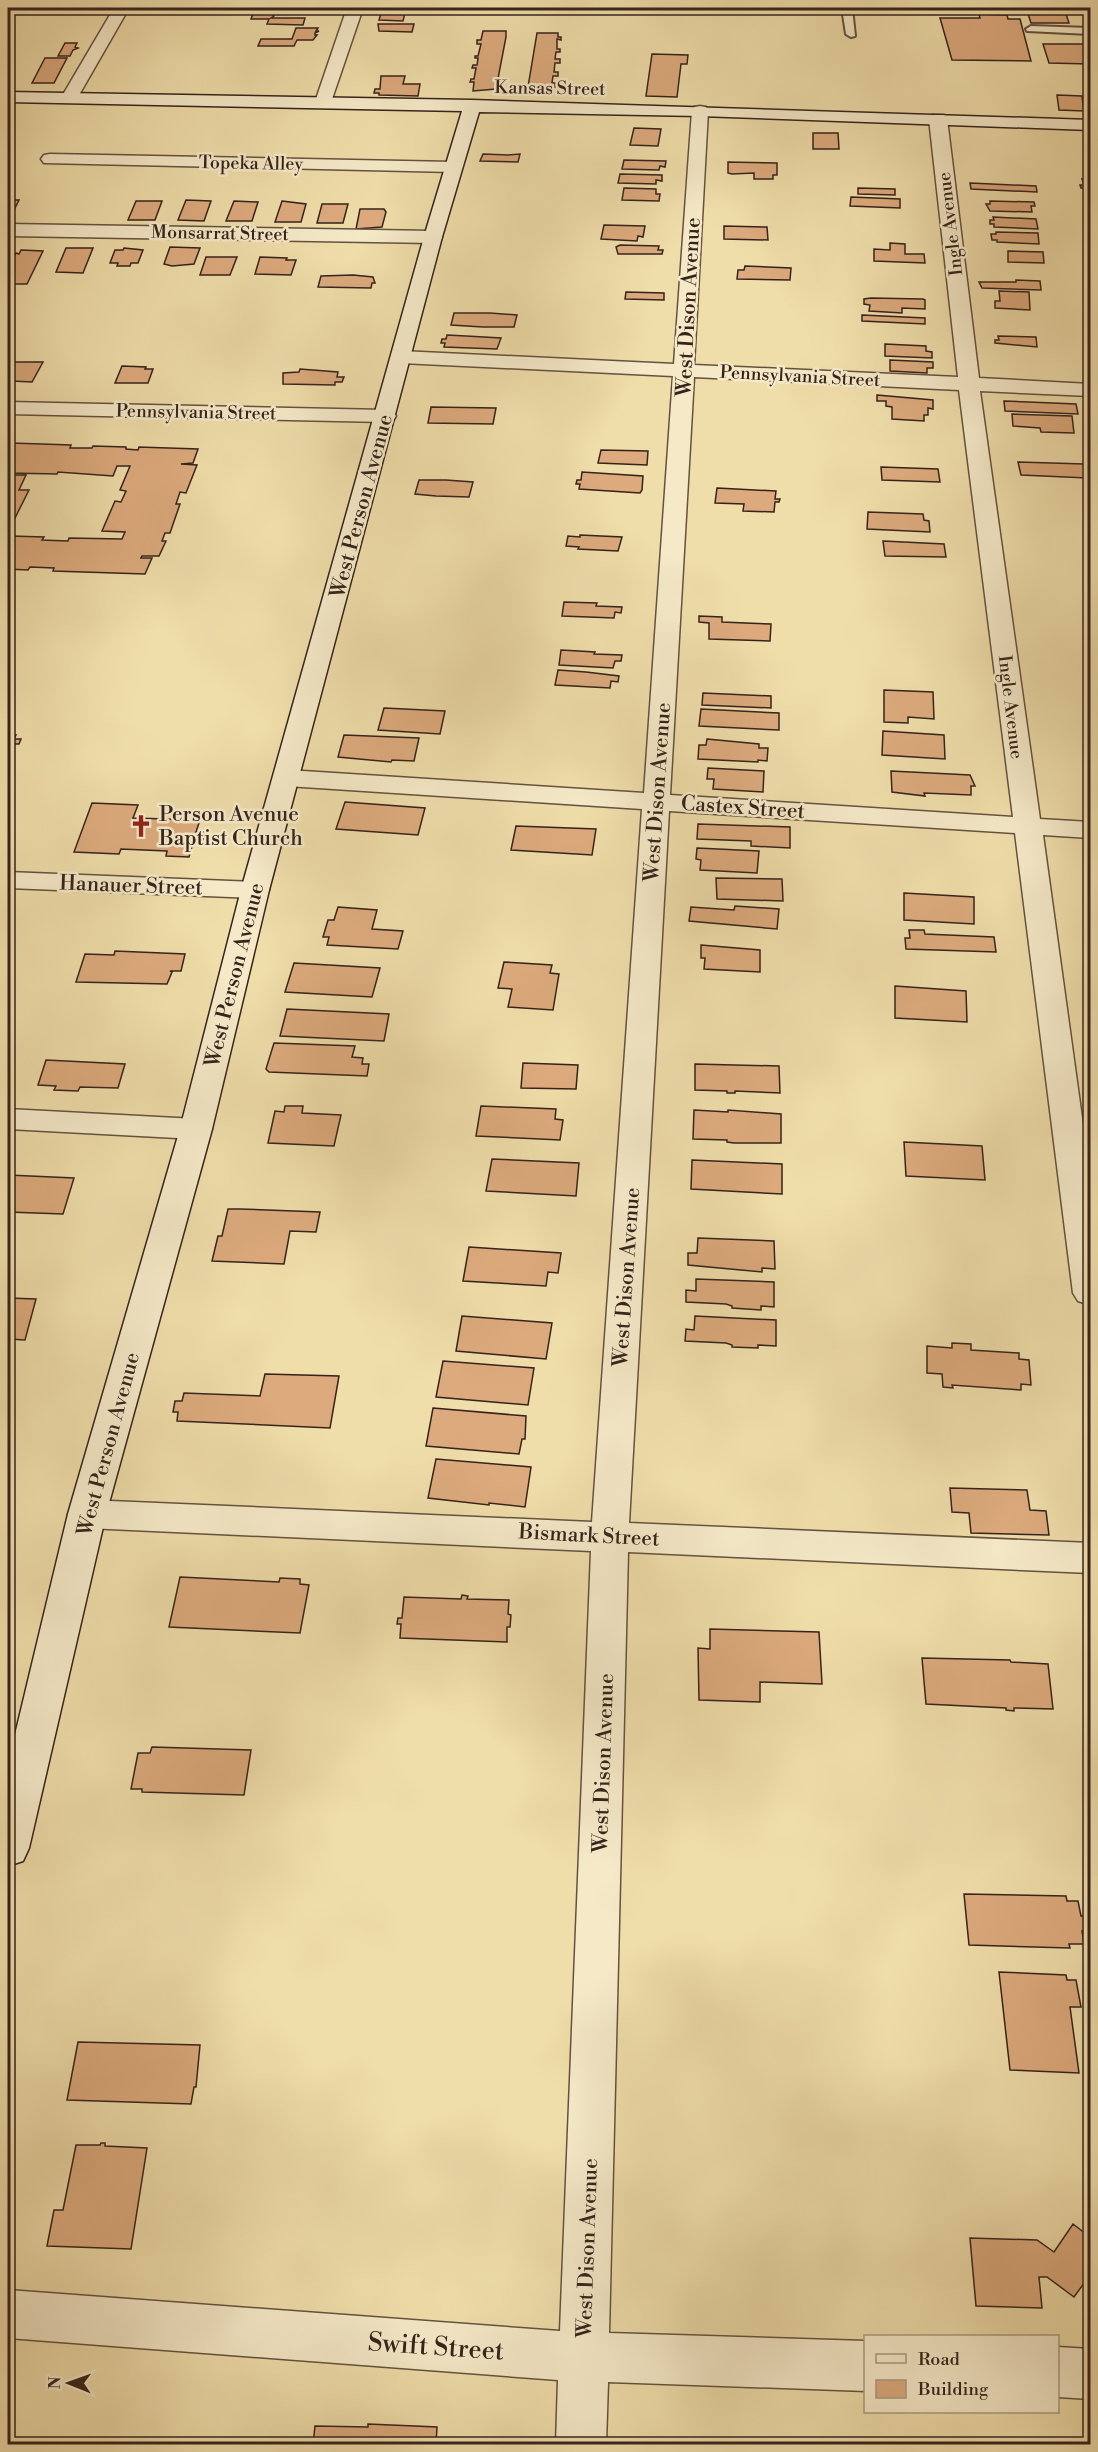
<svg xmlns="http://www.w3.org/2000/svg" width="1098" height="2452" font-family="'Libre Bodoni',serif">
  <style>
    .building { fill: #dcaa7d; stroke: #35231c; stroke-width: 1.5 }
    .lines { fill: none; stroke-linecap: round; stroke-linejoin: round }
    .lane-casing { stroke: #645240; stroke-width: 4 }
    .street-casing { stroke: #645240; stroke-width: 3 }
    .secondary-casing { stroke: #35231c; stroke-width: 3 }
    .lane { fill: #f5e9c8; fill-rule: evenodd }
    .street { fill: #f5e9c8; fill-rule: evenodd }
    .secondary { fill: #f5e9c8; fill-rule: evenodd }
    .labels { text-anchor: middle; stroke-width: 5; stroke-linejoin: round; paint-order: stroke }
    .far-street-label { font-size: 18px; fill: #35231c; stroke: #f5e9c8 }
    .street-label { font-size: 21px; fill: #35231c; stroke: #f5e9c8 }
    .poi-label { font-size: 21px; fill: #35231c; stroke: #f5e9c8; text-anchor: start }
    .near-street-label { font-size: 26px; fill: #35231c; stroke: #f5e9c8 }
  </style>
  <rect width="100%" height="100%" fill="#efddaa"/>
  <filter id="stains"><feTurbulence type="fractalNoise" baseFrequency=".00333" numOctaves="4"/><feColorMatrix values="0 0 0 0 .2 0 0 0 0 .09 0 0 0 0 .02 0 0 0 .5 -.17"/></filter>
  <radialGradient id="worn" r=".72"><stop offset=".6" stop-color="#630" stop-opacity="0"/><stop offset="1" stop-color="#630" stop-opacity=".3"/></radialGradient>
  <path class="building" d="M255,8h19l-2,6 2,2 -3,2h34l-2,7 -36,-1 2,-5h-18z
    M380,8h41l-1,3 -39,-1 1,-2z
    M1026,8h52l2,3h-15l4,12h-38z
    M381,13h24l-2,8 -24,-1z
    M979,14l28,1 1,4h12l11,42 -79,-1 -12,-42h40z
    M378,24h36l-2,8 -33,-1z
    M296,28h22l-2,3h3l-4,2v2h2l-4,5h-16l-3,6h-36l3,-7h31z
    M483,31h23v6l-10,52 -23,2 1,-9h-4l1,-3h3l2,-11h-4l1,-3h4l1,-7h-3v-2h3l3,-12h-4v-4h4z
    M537,33h21v4h3v3l-4,-1v10h3v3h-4l-1,7h5v4h-5l-1,9h4v4h-5l-1,7h3v4h-3l-4,7h-17l-3,-7z
    M65,43h12l-2,4 3,1 -5,2 -3,6h-12z
    M1043,44h47v20l-41,-1z
    M652,54l36,1 -1,9h-6l-4,33 -31,-1z
    M45,58h22l-13,25h-22z
    M381,76h24l-2,8h17l-2,12 -39,-1v-2h-5l1,-4h5z
    M1057,95l25,1 2,15 -25,-1z
    M634,128l27,1 -3,17 -28,-1z
    M813,133h25l1,16h-26z
    M483,154l25,1 12,-1 -2,8 -38,-1z
    M624,160l42,1 -1,6 -5,-1 -1,4 -37,-1z
    M728,162l49,1v12h-4v4h-19v-6l-22,1 -4,-1z
    M620,174l42,1v6l-6,-1v4l-38,-1z
    M1082,179l8,1v17h-4l-2,-9h-3l-1,-3h4z
    M970,183l66,3 1,6 -66,-3z
    M624,188l32,1v5h4l-1,7 -37,-1z
    M858,188l37,1v6l-37,-1z
    M851,197l49,2v9l-50,-2z
    M8,200h11l-8,16h-3z
    M186,200l25,1 -7,20 -26,-1z
    M136,201h26l-7,19h-27z
    M234,201l24,1 -6,19h-26z
    M282,201l24,3 -5,18h-26z
    M990,201l44,1 1,4h-4l1,6 -42,-1 -4,-7h4z
    M322,204h26l-5,19h-26z
    M360,209h24l2,3 -4,15 -26,2z
    M993,217l43,2 2,10 -44,-2v-3h-4v-4h4z
    M604,225l41,1 -2,11 -5,-1 -1,5 -36,-2z
    M724,226l43,1 1,13 -44,-1z
    M996,232l42,1 1,11 -42,-2v-2h-5l-1,-6h5z
    M890,243l15,1v10h19l1,9 -51,-2v-12l16,1z
    M620,245l39,1 -1,4h5l-1,4h-44l-2,-7z
    M170,247l30,1 -6,16 -22,2 -8,-2z
    M66,248h27l-10,25 -27,-1z
    M124,248l19,2 -5,13h-7l-1,3h-13l1,-3h-8l5,-13h8z
    M21,250l22,1 -16,33h-19v-14l8,-17 3,1z
    M1008,251l35,1 1,11 -36,-1z
    M206,257h31l-7,18h-30z
    M260,257l27,1 -1,2h10l-5,15 -36,-1z
    M745,266l46,2 -1,12 -53,-1 1,-9h6z
    M353,275l20,2 2,6h-3l-1,5 -53,-1 3,-11z
    M1016,280l24,1 1,9 -59,-2 -3,-6h37z
    M999,291l30,1 1,18 -35,-2v-7h5z
    M626,292l38,1v7l-39,-1z
    M871,298l52,1 2,1v9l-23,-1v5l-33,-2 1,-6 -6,-1v-5z
    M454,313h36l27,2 -3,12h-31l-32,-2z
    M862,315l63,3v6l-63,-3z
    M447,335l19,1 35,2 -4,11 -53,-2 1,-4h-4l1,-4h4z
    M998,336l38,1 1,10 -42,-4v-3h4z
    M885,344l41,2v5l6,1v6l-47,-2z
    M890,360l43,2v6h-6v5l-37,-2z
    M8,362h35l-11,20 -21,-1 -3,3z
    M122,366l24,1 -1,2h8l-5,14h-33z
    M300,369l38,3 -1,5h7l-2,5h-7v3l-52,-1v-11l16,-1z
    M877,395l56,5v9l-5,-1v7h-4v6l-32,-2v-12l-6,-1v-5h-9z
    M1004,401l72,3 2,10 -73,-3z
    M431,407l65,1 -3,16 -65,-1z
    M1012,414l60,2 2,17 -33,-1 -1,-4 -27,-2z
    M11,443l60,2 -1,3h22l1,-2 33,1v2l12,1 1,-3 59,2 -5,14 -12,1 16,1 -11,28 -6,-1 -4,12h4l-10,29h-5l-3,8h4l-7,15h-17l-1,2h11l-7,16 -92,-3 1,-3 -24,-1 -2,3 -20,-1v-26l3,-7 33,1 -2,3 26,1 1,-3 53,1 3,-7 -23,-1 13,-30 6,1 5,-11 -6,-1 10,-24h-13l-4,10 -55,-4 -1,2 -49,-1v-24z
    M601,450l47,1 -1,14 -49,-2z
    M1018,462l66,2 3,14 -66,-3z
    M881,467l57,2 2,13 -58,-2z
    M582,472l61,4 -1,14 -2,3 -61,-4 1,-5h-4l1,-4h4z
    M8,475h18l-7,15h10l-16,32h-5z
    M419,480h27l27,2 -4,15 -33,-1 -21,-2z
    M717,488l59,3 -1,8h5l-1,3h-4l-1,10 -31,-1 1,-7 -29,-1z
    M868,512l55,2 1,6 5,1 1,11 -63,-3z
    M580,535l42,2 -4,14 -40,-2 1,-2 -13,-1 2,-10 12,1z
    M883,541l61,3 2,13 -61,-1z
    M564,602l33,1 -1,3 26,1 -1,6 -6,-1 -1,6 -52,-2z
    M699,616l23,1v5l49,2 -1,17 -61,-2v-16l-10,-1z
    M561,650l34,2 -1,2 28,1 -1,6h-6l-2,7 -54,-3z
    M558,670l28,2 33,4 -1,6 -7,-1 -1,7 -55,-3z
    M884,690l49,2 1,27 -26,-2v6l-24,-1z
    M703,693l68,3v12l-69,-3z
    M384,708l61,3 -5,23 -62,-4z
    M701,709l78,4v17l-80,-4z
    M883,731l61,4 1,24 -63,-4z
    M8,735h8l-2,4h7l-2,5h-7l-4,11z
    M344,735l75,3 -5,23 -22,-1 -1,2 -53,-5z
    M707,739l52,5v4h9l-1,13 -9,-1v2l-60,-3 1,-14h7z
    M708,768l56,3 -1,21 -50,-3 1,-10h-7z
    M891,771l79,4 5,11h-4v9l-47,-2 1,3 -33,-4z
    M345,802l80,6 -7,27 -82,-6z
    M92,803l46,2 -5,13 67,2 -4,12h10l-4,12 -9,-1 -4,14 -23,-1 1,-5 -46,-2 -2,5 -45,-2z
    M698,824l92,3v21l-39,-2v-5l-54,-2z
    M516,826l80,3 -4,26 -81,-5z
    M697,848l62,3 -2,22 -57,-3 1,-10 -5,-1z
    M716,878l66,1 1,22 -66,-2z
    M904,893l70,4v27l-70,-4z
    M735,906l44,3 -2,20 -88,-8 2,-14 43,3z
    M338,907l39,3 -5,19 31,2 -5,18 -71,-4 2,-8h-6l5,-17h6z
    M909,930h15l1,4 69,3 2,15 -90,-3 -1,-11h5z
    M701,945l59,5v22l-56,-3 1,-11h-4z
    M115,951l70,3 -4,17h-11l2,1 -5,12 -91,-2 9,-28 29,1z
    M504,962l48,3 -2,8 9,1 -6,36 -45,-3 4,-18 -14,-1z
    M294,963l86,5 -8,29 -87,-5z
    M895,986l71,5 1,31 -72,-4z
    M287,1009l102,5 -5,27 -104,-5z
    M274,1043l81,3 -3,11 11,1 -1,6h7l-2,12 -98,-4 -3,-3z
    M46,1060l79,4 -7,24 -38,-1 -2,4 -24,-1 2,-4 -18,-1z
    M523,1063l55,2 -2,24 -55,-1z
    M695,1064l84,2 1,27 -45,-2v2h-8v-2l-32,-1z
    M285,1106h18l-1,7 39,2 -7,31 -66,-3 7,-32 9,1z
    M481,1106l75,3 -1,10 8,1 -3,20 -84,-4z
    M694,1110l34,2v-2l53,4v29h-47l-7,-1v-2l-34,-1z
    M904,1142l78,4 3,34 -79,-4z
    M492,1159l87,4 -3,33 -90,-5z
    M692,1160l90,4v30l-91,-5z
    M8,1175l66,3 -11,36 -55,-2z
    M228,1209h12l80,3 -4,20 -26,-1 -6,33 -72,-3 6,-25h4z
    M698,1238l76,3 1,28 -13,-1v4l-74,-7v-12h9z
    M469,1247l92,6 -3,20 -10,-1 -2,14 -83,-5z
    M696,1279l78,3v25l-13,-1v4l-29,-2v-2l-6,-2 -40,-2v-12l10,1z
    M8,1298l28,1 -11,41 -17,-1z
    M462,1316l90,7 -6,36 -90,-8z
    M695,1316l81,4v26l-18,-1v3l-26,-1v-2l-6,-2 -41,-2 1,-12 8,1z
    M952,1343l19,1v6l48,3v6l10,1 2,25 -10,-1v6l-69,-5 1,3 -10,-1 -1,-13 -15,-1v-27l25,2z
    M443,1361l91,7 -6,37 -92,-8z
    M265,1374l74,2 -9,52 -153,-7 1,-9h-5l2,-11h7l2,-8 76,3z
    M433,1408l93,8 -1,23h-3l-3,15 -93,-8z
    M436,1459l95,8 -6,40 -36,-4v2l-61,-7z
    M950,1488l77,2 3,20 16,1 3,24 -78,-2 -2,-20 -17,-1z
    M180,1577l99,5 1,-4 20,1v5l9,1 -9,48 -131,-6z
    M462,1595l6,1 -1,3 42,1 -1,14 3,1 -1,12h-3v15l-107,-4 1,-14h-4l1,-6h4l2,-21 57,2z
    M710,1629l109,3 3,52 -62,-2v20l-61,-2 -1,-52 12,1z
    M922,1658l88,2 1,2 37,2 5,45 -39,-1v3l-8,-1v-2l-80,-4z
    M152,1747l99,3 -7,45 -102,-3v-3h-11l7,-36h12z
    M964,1894l102,2 1,5h11l3,15h5l2,15h-6l2,13h-15l1,4 -101,-3z
    M999,1972l67,3 1,5h9l5,27h-11l9,66 -69,-3z
    M78,2042l122,3 -4,42h-2l-3,17 -124,-4z
    M101,2143h4v3l42,2 -16,101 -84,-3 7,-36h9l13,-65h24z
    M1073,2224l17,13v38l-16,22 -27,-20h-8l3,31 -66,-2 -6,-68 67,2 17,12z
    M368,2424l69,3 -1,17h-123l2,-18 53,1z"/>
  <g class="lines">
    <g class="lane-casing">
      <path id="lane" d="M842,8h10l3,28 -4,1 -5,-3z
        M1031,26l59,2v6l-63,-3 -1,-2z"/>
    </g>
    <g class="street-casing">
      <path id="street" d="M114,8h15l-54,94h-12l-2,-4z
        M347,8h16l-32,94 -2,4h-12l-2,-4z
        M700,106l6,1 2,4 -14,254 264,12 -29,-258 3,-4h12l3,4 32,259 111,6v12l-110,-5 60,428 50,3v16l-47,-3 47,341v129l-12,-4 -5,-8 -58,-460 -346,-22 -40,712 461,20v30l-462,-21 -19,781 257,8v50l-258,-9 -2,62h-50l2,-64 -550,-42v-48l552,41 31,-780 -504,-23 -13,-4 -6,-10 6,-10 13,-4 505,22 50,-713 -355,-23 -9,-2 -4,-6 4,-6 9,-2 357,23 29,-417 -272,-13 -7,-2 -3,-4 3,-4 7,-2 273,13 18,-253 2,-4zM694,377l265,13 54,427 -343,-22z
        M50,154l403,8 6,1 3,4 -3,4 -6,1 -409,-9 -3,-4 3,-4z
        M8,224l425,7 7,2 2,4 -2,4 -7,2 -425,-7z
        M8,402l377,8 8,1 3,5 -3,5 -8,1 -377,-8z
        M8,872l247,10 10,2 4,6 -4,6 -10,2 -247,-10z
        M8,1109l188,10 11,3 5,7 -5,7 -11,3 -188,-10z
        M1058,2347l32,2v50l-32,-2z"/>
    </g>
    <g class="secondary-casing">
      <path id="secondary" d="M8,92l464,8 618,20v10l-390,-14 -221,-4 -37,125 -173,653 -57,239 -106,385 -77,334 -6,13 -15,5v-102l60,-250 112,-385 61,-239 183,-653 38,-126 -454,-9z"/>
    </g>
    <use href="#lane" class="lane"/>
    <use href="#street" class="street"/>
    <use href="#secondary" class="secondary"/>
  </g>
  <defs>
    <g id="church-bare" transform="scale(1.8)"><path d="M-1.2-6h2.4v3.5h3.3v2.4h-3.3V6h-2.4V-.1h-3.3v-2.4h3.3Z" fill="#8f2418" stroke="#f5e9c8" stroke-width="2.5" paint-order="stroke"/></g>
  </defs>
  <g fill-rule="evenodd">
    <use href="#church-bare" x="141" y="826"/>
  </g>
  <g class="labels">
    <g class="far-street-label">
      <text transform="translate(550 88) rotate(1)" y="6">Kansas Street</text>
      <text transform="translate(251 163) rotate(1)" y="6">Topeka Alley</text>
      <text transform="translate(950 224) rotate(-97)" y="6">Ingle Avenue</text>
      <text transform="translate(220 233) rotate(1)" y="6">Monsarrat Street</text>
      <text transform="translate(800 376) rotate(3)" y="6">Pennsylvania Street</text>
      <text transform="translate(196 412) rotate(1)" y="6">Pennsylvania Street</text>
      <text transform="translate(1011 707) rotate(83)" y="6">Ingle Avenue</text>
    </g>
    <g class="street-label">
      <text transform="translate(688 307) rotate(-87)" y="7">West Dison Avenue</text>
      <text transform="translate(361 506) rotate(-75)" y="7">West Person Avenue</text>
      <text transform="translate(657 792) rotate(-86)" y="7">West Dison Avenue</text>
      <text transform="translate(743 807) rotate(4)" y="7">Castex Street</text>
      <text transform="translate(131 885) rotate(2)" y="7">Hanauer Street</text>
      <text transform="translate(234 975) rotate(-76)" y="7">West Person Avenue</text>
      <text transform="translate(626 1277) rotate(-86)" y="7">West Dison Avenue</text>
      <text transform="translate(108 1444) rotate(-75)" y="7">West Person Avenue</text>
      <text transform="translate(589 1535) rotate(3)" y="7">Bismark Street</text>
      <text transform="translate(603 1763) rotate(-88)" y="7">West Dison Avenue</text>
      <text transform="translate(587 2248) rotate(-88)" y="7">West Dison Avenue</text>
    </g>
    <g class="poi-label">
      <text x="159" y="821">Person Avenue<tspan x="159" dy="24">Baptist Church</tspan></text>
    </g>
    <g class="near-street-label">
      <text transform="translate(436 2346) rotate(4)" y="9">Swift Street</text>
    </g>
  </g>
  <rect width="1098" height="2452" fill="none" stroke="#efddaa" stroke-width="30"/>
  <rect x="9" y="9" width="1080" height="2434" fill="none" stroke="#35231c" stroke-width="3"/>
  <rect x="15" y="15" width="1068" height="2422" fill="none" stroke="#35231c" stroke-width="1.5"/>
  <rect x="864" y="2335" width="195" height="78" fill="#f5e9c8" stroke="#a89a83" stroke-width="1.5"/>
  <rect x="876" y="2354" width="30" height="9" fill="#f5e9c8" stroke="#a89a83" stroke-width="1.5"/>
  <text x="918" y="2365" font-size="18" fill="#35231c">Road</text>
  <rect x="876" y="2380" width="30" height="18" fill="#dcaa7d" stroke="#a89a83" stroke-width="1.5"/>
  <text x="918" y="2395" font-size="18" fill="#35231c">Building</text>
  <g transform="translate(69 2383) rotate(271)" stroke="#f5e9c8" stroke-width="4.5" paint-order="stroke">
  <path d="M0-4.5L10 22L0 15L-10 22Z" fill="#35231c"/>
  <text y="-9" font-size="16" font-weight="bold" text-anchor="middle" fill="#35231c">N</text>
  </g>
  <rect width="100%" height="100%" filter="url(#stains)"/>
  <rect width="100%" height="100%" fill="url(#worn)"/>
</svg>
